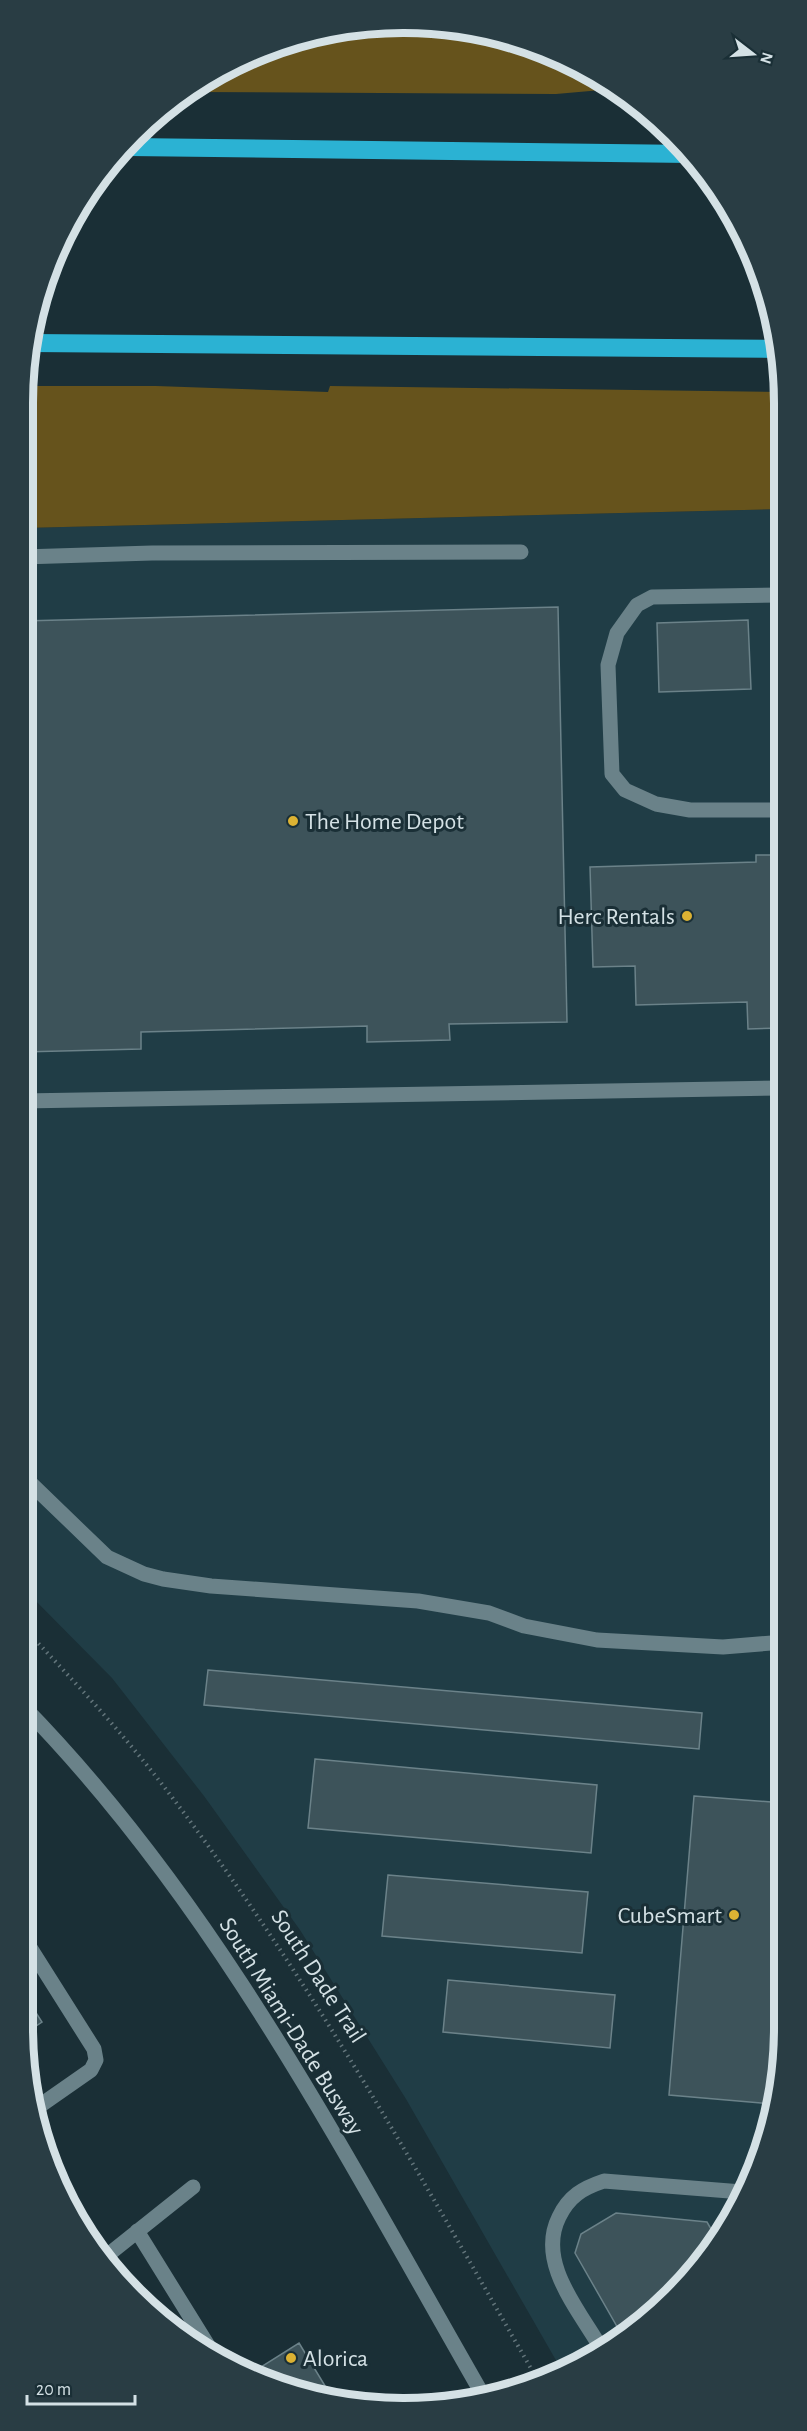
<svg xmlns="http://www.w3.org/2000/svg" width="807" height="2431" font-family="'Alegreya Sans',sans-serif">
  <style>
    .built { fill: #203d46 }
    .green { fill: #66531c }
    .building { fill: #3d535a; stroke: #6b8289; stroke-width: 1.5 }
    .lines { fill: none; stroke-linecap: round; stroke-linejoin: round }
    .path { stroke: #63757b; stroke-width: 4; stroke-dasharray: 1.5 4.5; stroke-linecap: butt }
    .minor { stroke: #6a8289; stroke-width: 15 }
    .highway { stroke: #2bb2d3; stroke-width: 18 }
    .poi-dot { fill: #dcb233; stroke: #1a2f36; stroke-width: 2 }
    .labels { text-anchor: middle; stroke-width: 6; stroke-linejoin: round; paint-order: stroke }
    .poi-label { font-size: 24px; fill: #d4e1e5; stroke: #1a2f36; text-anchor: start }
    .street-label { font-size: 24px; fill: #d4e1e5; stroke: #1a2f36 }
    .rim { fill: none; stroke: #d4e1e5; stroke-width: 8 }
  </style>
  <rect width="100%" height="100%" fill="#1a2f36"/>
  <path class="built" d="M782,509l2,1519 -12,98 -52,113 -105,105 -54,25 -155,-270 -106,-169 -96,-134 -92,-118 -89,-90 -1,-1060z"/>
  <path class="green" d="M353,26l149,9 92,39 19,15 -57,5 -364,-2 21,-18z
    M25,386h131l172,6 2,-6 451,6 1,117 -759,19z"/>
  <path class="building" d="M558,607l9,415 -118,2 1,16 -83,2v-16l-226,6v17l-119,3v-431z
    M748,620l3,69 -92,3 -2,-69z
    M756,855h26l1,173 -35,1 -1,-27 -111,3 -1,-39 -42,1 -3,-100 166,-5z
    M208,1670l494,43 -3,36 -495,-44z
    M315,1759l282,26 -6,68 -283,-25z
    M694,1796l90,7v225l-10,76 -105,-9z
    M388,1875l200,17 -6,61 -200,-17z
    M448,1980l167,15 -5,53 -167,-16z
    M22,1991l20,31 -18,12 -2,-6z
    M616,2213l91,9 11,19 -95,96 -48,-84 6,-19z
    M299,2343l34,56 -83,-25z"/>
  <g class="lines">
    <path class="path" d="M22,1626c50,53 99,105 143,162 143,186 256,389 372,591"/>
    <path class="minor" d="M22,557l130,-4 369,-1
      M782,595l-130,2 -15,8 -20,28 -9,32 4,109 13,16 31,14 34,6h92
      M22,1101l761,-13
      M22,1475l85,82 37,17 19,5 48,7 207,15 71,12 35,13 73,14 126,7 61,-5
      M22,1705c196,200 324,452 462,692
      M22,1935l72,114 2,11 -5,10 -53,37
      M137,2231l75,121
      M104,2258l89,-71
      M602,2350c-22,-39 -66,-87 -43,-133 10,-21 24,-29 45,-36l138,11"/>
    <path class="highway" d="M129,147l562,7
      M30,343l750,6"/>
  </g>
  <g class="poi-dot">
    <circle cx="293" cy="821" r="6"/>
    <circle cx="687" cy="916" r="6"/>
    <circle cx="734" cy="1915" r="6"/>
    <circle cx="291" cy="2358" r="6"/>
  </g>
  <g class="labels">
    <g class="poi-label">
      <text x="305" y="829">The Home Depot</text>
      <text x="675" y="924" text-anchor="end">Herc Rentals</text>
      <text x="722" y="1923" text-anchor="end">CubeSmart</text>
      <text x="303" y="2366">Alorica</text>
    </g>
    <g class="street-label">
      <text transform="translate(319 1976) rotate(57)" y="8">South Dade Trail</text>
      <text transform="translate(292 2026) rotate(58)" y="8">South Miami-Dade Busway</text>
    </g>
  </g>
  <path d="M0 0H807V2431H0ZM403 33H404A370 370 0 0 1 774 403V2028A370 370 0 0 1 404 2398H403A370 370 0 0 1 33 2028V403A370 370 0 0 1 403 33Z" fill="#293d44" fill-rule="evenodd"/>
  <path class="rim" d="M403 33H404A370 370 0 0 1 774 403V2028A370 370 0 0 1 404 2398H403A370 370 0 0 1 33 2028V403A370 370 0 0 1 403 33Z"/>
  <g transform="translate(753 54) rotate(107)" stroke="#1a2f36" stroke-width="4.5" paint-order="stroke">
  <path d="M0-4.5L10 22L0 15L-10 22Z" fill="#d4e1e5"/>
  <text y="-9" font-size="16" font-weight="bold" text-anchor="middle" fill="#d4e1e5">N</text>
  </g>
  <path d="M27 2395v9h108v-9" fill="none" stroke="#d4e1e5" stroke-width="3"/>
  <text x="36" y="2395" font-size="18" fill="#d4e1e5" stroke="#1a2f36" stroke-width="4.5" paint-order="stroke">20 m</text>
</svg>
